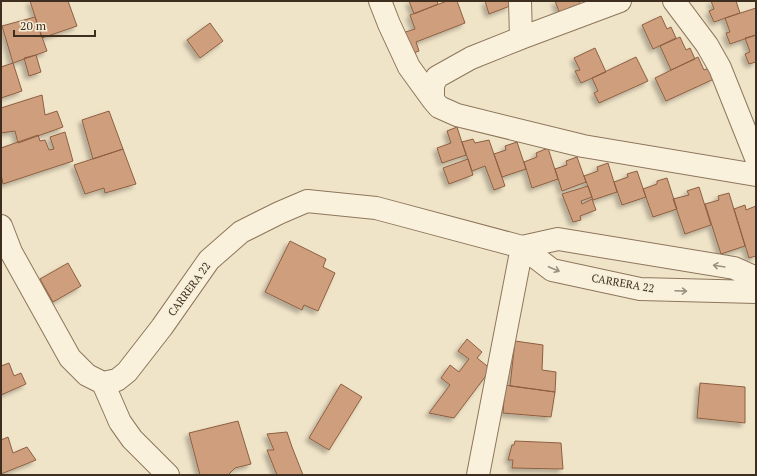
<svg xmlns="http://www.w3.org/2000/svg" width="757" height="476" font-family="'PT Serif',serif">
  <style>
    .building { fill: #cf9f7d; stroke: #8d5f41; filter: url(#shadow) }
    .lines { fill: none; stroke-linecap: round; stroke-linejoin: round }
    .minor-casing { stroke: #8d765c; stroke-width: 24 }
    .minor { stroke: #faf1dc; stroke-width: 22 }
    .oneway { stroke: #9c907e }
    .labels { text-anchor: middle; stroke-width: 3; stroke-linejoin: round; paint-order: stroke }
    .street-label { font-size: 11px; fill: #3d2e20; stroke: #f7eed8 }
  </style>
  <defs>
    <filter id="shadow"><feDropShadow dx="-3.5" dy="3.5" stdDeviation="2" flood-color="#0004"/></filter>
  </defs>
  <rect width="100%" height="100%" fill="#f0e4c8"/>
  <path class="building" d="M30,1h38l9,25 -35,12z
    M409,1h28l1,3 -24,10z
    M447,1h10l8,22 -49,19 3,9 -11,4 -9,-21 16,-5 -5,-14z
    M485,1h23l2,5 -21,8z
    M555,1h24l2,4 -21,9z
    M711,1h25l4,12 -26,9 -5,-11 5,-2z
    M756,8v27l-26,9 -4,-11 4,-1 -5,-14z
    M661,16l6,13 4,-2 5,11 -23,11 -11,-24z
    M35,17l12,34 -34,12 -11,-37z
    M210,23l13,18 -23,17 -13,-18z
    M756,35v27l-7,2 -4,-10 5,-2 -5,-14z
    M680,37l6,13 4,-2 5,11 -24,11 -11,-24z
    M595,48l11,24 -25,11 -6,-12 5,-1 -6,-12z
    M36,55l5,17 -12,4 -5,-18z
    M636,57l12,24 -49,22 -5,-10 4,-2 -6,-13z
    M698,57l6,13 5,-2 5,11 -48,22 -11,-23z
    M13,63l9,28 -21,7v-31z
    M42,95l3,20 12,-4 6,16 -45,16 -3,-12 -14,2v-25z
    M109,111l14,38 -30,10 -11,-39z
    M457,127l9,28 -24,8 -5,-15 14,-5 -4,-12z
    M65,132l8,29 -70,23 -2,-10v-26l37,-13 2,6 5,-1 4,10 5,-1 -4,-12z
    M473,139l2,4 14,-3 16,46 -11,4 -9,-24 -13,5 -10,-29z
    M517,142l9,27 -24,8 -8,-23 12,-4 -1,-4z
    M548,148l10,31 -26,9 -8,-26 13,-5 -1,-4z
    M123,149l13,35 -31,9 -1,-5 -19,6 -11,-29z
    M577,157l9,25 -24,9 -7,-22 12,-4 -1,-4z
    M468,159l5,16 -24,9 -6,-16z
    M608,163l9,29 -24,8 -9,-24 14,-5 -1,-4z
    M637,171l9,26 -24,8 -8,-23 14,-5 -1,-3z
    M667,178l10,31 -24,8 -10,-28 14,-5v-3z
    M588,186l4,11 -11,4 1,3 10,-5 4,11 -16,6 1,4 -8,2 -11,-28z
    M699,187l12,38 -26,9 -12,-35 16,-4 -2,-4z
    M729,193l16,53 -24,8 -16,-50 14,-4 -1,-4z
    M745,205l1,5 10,-4v50l-7,2 -15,-49z
    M290,241l36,18 -3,8 12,6 -17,38 -14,-6 -2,5 -37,-18z
    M68,263l13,23 -28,16 -13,-23z
    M467,339l15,13 -5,6 14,11 -37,49 -25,-5 21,-28 -9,-7 9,-13 9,7 10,-13 -11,-8z
    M515,341l28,4 -1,25 14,2 -1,20 -45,-6z
    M9,363l5,13 7,-3 5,11 -25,11v-29z
    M700,383l45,4v36l-48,-5z
    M341,384l21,13 -33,53 -20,-12z
    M505,385l50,7 -4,25 -48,-4z
    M238,421l13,43 -16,4 -7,7h-28l-11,-42z
    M287,432l5,15 11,28h-26l-10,-25h7l-7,-16z
    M8,437l5,16 14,-6 9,13 -35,14v-34z
    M515,441l46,2 2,26 -51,-1 1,-8h-5l4,-15h2z"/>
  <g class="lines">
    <g class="minor-casing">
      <path id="minor" d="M380,1l9,23 20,43 24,33
        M520,1l1,37
        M620,1l-99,37 -50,20 -34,19 -4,8v15l6,7 18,8 126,31 173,29
        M674,1l33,44 13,23 36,90
        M1,226l10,26 59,106 17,17 16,8 14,-3 10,-8 35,-45 47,-67 32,-28 38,-19 28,-12 69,7 146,39 30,23 88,19 116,3
        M522,247l36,-8 176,29 22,10
        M103,383l17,39 12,17 36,36
        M478,475l44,-228"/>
    </g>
    <use href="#minor" class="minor"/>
  </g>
  <defs><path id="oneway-shaft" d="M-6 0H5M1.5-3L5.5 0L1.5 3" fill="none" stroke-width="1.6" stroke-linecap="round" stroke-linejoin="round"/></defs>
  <g class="oneway">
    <use href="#oneway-shaft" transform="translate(719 266) rotate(-171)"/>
    <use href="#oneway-shaft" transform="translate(554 269) rotate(23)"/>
    <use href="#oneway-shaft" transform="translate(681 291) rotate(2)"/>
  </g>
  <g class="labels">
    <g class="street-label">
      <text transform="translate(623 283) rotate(10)" y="4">CARRERA 22</text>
      <text transform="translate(189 289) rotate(-54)" y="4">CARRERA 22</text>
    </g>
  </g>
  <rect width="757" height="476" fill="none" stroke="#3d2e20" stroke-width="4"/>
  <path d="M14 30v6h81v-6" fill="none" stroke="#3d2e20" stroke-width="2"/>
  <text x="20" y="30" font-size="12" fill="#3d2e20" stroke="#f7eed8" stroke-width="3" paint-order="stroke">20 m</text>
</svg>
